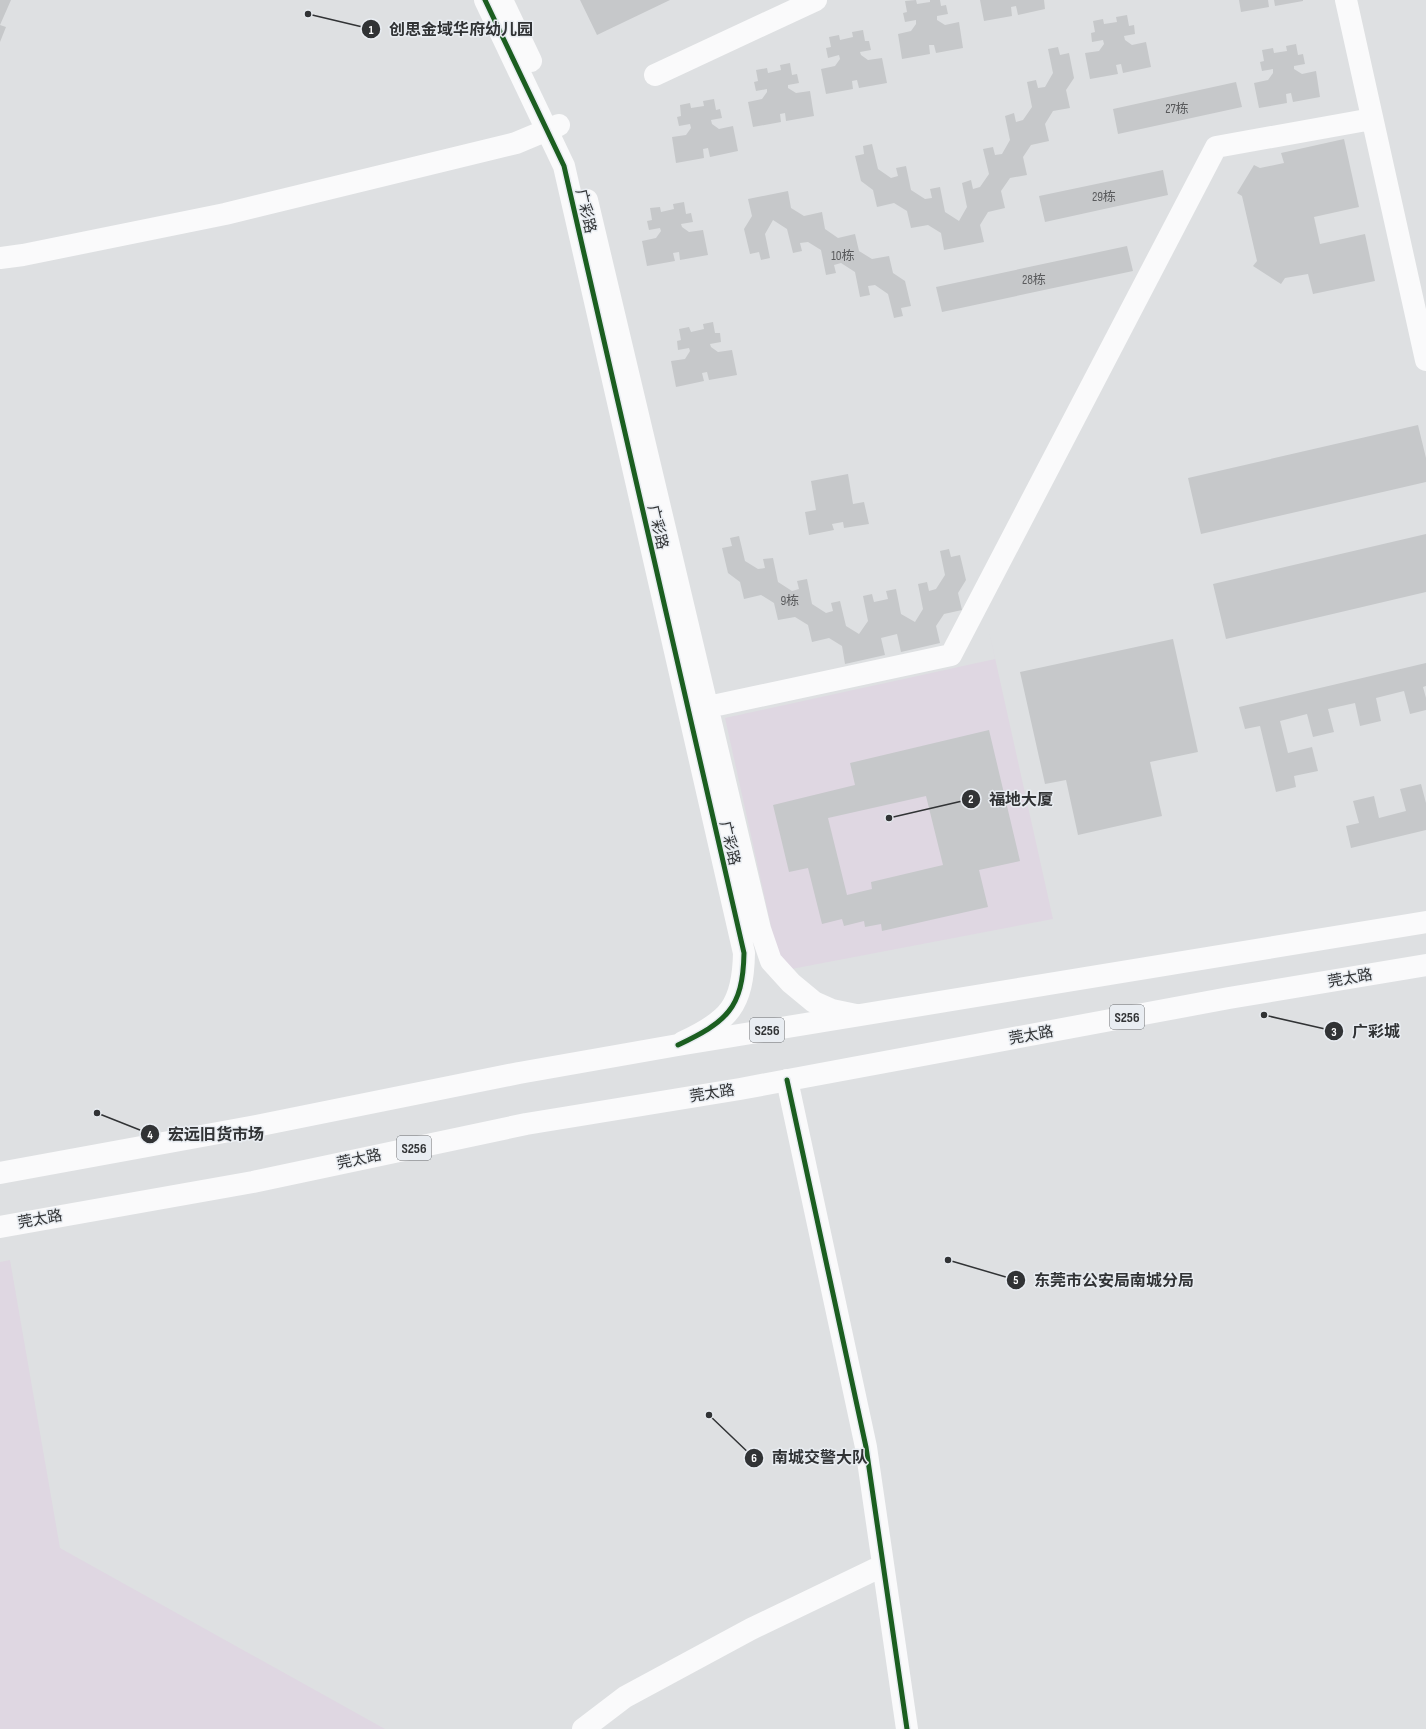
<svg xmlns="http://www.w3.org/2000/svg" width="1426" height="1729" font-family="'Sofia Sans Condensed','Noto Sans SC',sans-serif">
  <style>
    .commercial { fill: #dfd7e2 }
    .building { fill: #c6c8ca; fill-rule: evenodd }
    .lines { fill: none; stroke-linecap: round; stroke-linejoin: round }
    .minor { stroke: #fafafb; stroke-width: 22 }
    .major { stroke: #fafafb; stroke-width: 22 }
    .cycleway-casing { stroke: #e9edf2; stroke-width: 8 }
    .cycleway { stroke: #1b5e20; stroke-width: 5 }
    .labels { text-anchor: middle; stroke-width: 3; stroke-linejoin: round; paint-order: stroke }
    .number-label { font-size: 13px; fill: #595a5c }
    .shield { fill: #e9edf2; stroke: #686b6e; stroke-width: 1 }
    .shield-label { font-size: 14px; font-weight: bold; fill: #313335 }
    .street-label { font-size: 15px; fill: #313335; stroke: #e9edf2 }
    .leader { fill: none; stroke: #313335; stroke-width: 1.5 }
    .callout-dot { fill: #313335; stroke: #e9edf2; stroke-width: 1.5 }
    .mark-label { font-size: 12px; text-anchor: middle; font-weight: bold; fill: #fff }
    .callout-label { font-size: 16px; text-anchor: middle; font-weight: bold; fill: #313335; stroke: #e9edf2; stroke-width: 3; stroke-linejoin: round; paint-order: stroke }
  </style>
  <rect width="100%" height="100%" fill="#dee0e2"/>
  <path class="commercial" d="M989,631l64,288 -272,52 -56,-253 270,-59z
    M10,1260l50,288 325,181h-385v-467z"/>
  <path class="building" d="M0,0h11l-11,25 6,2 -6,15z
    M580,0h90l-73,35z
    M916,0l1,4 13,-2v-2h10l1,6 5,-1 2,9 -11,2v4l8,5 14,-3 4,26 -27,5 -2,-8h-5l1,9 -28,5 -4,-25 13,-3 5,-7v-4l-11,2 -2,-9 4,-1 -2,-11z
    M980,0h64l1,9 -27,6 -2,-9 -5,1 1,9 -28,5z
    M1239,0h29l1,7 -28,5z
    M1274,0h29v1l-28,5z
    M1127,15l2,11 5,-1 1,9 -11,2 1,4 7,5 14,-3 5,25 -28,6 -2,-9 -5,1 2,9 -28,5 -5,-26 14,-2 5,-7 -1,-4 -11,2 -1,-9 4,-1 -2,-11 10,-2 1,5 13,-2 -1,-5z
    M863,30l2,11h4l2,9 -11,2 1,3 7,5 14,-2 5,25 -28,5 -2,-8 -5,1 1,8 -27,5 -5,-25 14,-3 5,-7 -1,-4 -11,3 -2,-10 5,-1 -2,-10 10,-2 1,5 13,-3 -1,-5z
    M1296,44l2,11 5,-1 2,10 -11,2v3l8,5 14,-3 4,26 -27,5 -2,-9 -5,1 1,9 -28,5 -5,-25 14,-3 5,-7v-4l-11,2 -2,-9 4,-1 -2,-11 11,-2 1,5 13,-2 -1,-5z
    M1058,47l2,8 9,-2 5,25 -8,12 4,18 -17,3 -8,13 4,17 -18,4 -8,12 4,18 -17,3 -9,13 4,17 -17,4 -8,13 4,17 -40,8 -3,-17 -13,-8 -17,3 -4,-17 -13,-8 -17,4 -4,-17 -12,-9 -6,-25 9,-2 -1,-8 9,-2 6,25 13,9 7,-2 -2,-8 10,-2 5,24 14,9 7,-1 -2,-9 10,-2 5,25 14,9 8,-14 -5,-24 9,-3 2,9 7,-2 9,-13 -6,-25 10,-2 2,8 7,-1 8,-14 -5,-24 9,-3 2,9 7,-2 9,-13 -5,-25 9,-2 2,8 7,-1 8,-14 -5,-24z
    M790,63l2,12 5,-1 2,9 -11,2v3l8,5 14,-2 4,25 -28,5 -1,-8 -5,1 1,8 -28,5 -5,-25 14,-3 5,-7v-3l-11,2 -2,-9 4,-1 -2,-11 11,-2 1,5 13,-3 -1,-5z
    M1236,82l6,25 -124,27 -5,-25z
    M714,99l2,11 4,-1 2,9 -11,2 1,4 7,5 14,-3 5,25 -28,6 -2,-9 -5,1 1,9 -28,5 -4,-26 14,-2 5,-7 -1,-4 -11,2 -2,-9 4,-1 -1,-11 10,-2 1,5 13,-2 -1,-5z
    M1344,139l15,68 -45,10 6,27 45,-10 10,47 -62,13 -5,-20 -23,4 -4,6 -28,-18 4,-5 -15,-65 -5,-3 17,-28 6,3 24,-5 -3,-10z
    M1163,170l5,25 -123,27 -6,-26z
    M788,191l3,17 13,8 18,-4 3,17 13,9 17,-4 4,17 13,8 17,-3 4,17 12,8 6,25 -10,2 2,8 -9,2 -6,-24 -13,-9 -7,1 2,9 -10,2 -5,-25 -14,-9 -7,2 2,8 -10,2 -5,-25 -13,-8 -8,1 2,8 -9,2 -6,-24 -14,-9 -8,14 5,24 -9,2 -2,-8 -9,2 -6,-25 8,-13 -4,-17z
    M684,202l2,12 5,-1 2,9 -12,2 1,3 7,5 14,-2 5,25 -28,5 -1,-8 -6,1 2,8 -28,5 -5,-25 14,-3 5,-7 -1,-3 -11,2 -2,-9 5,-1 -2,-12 10,-1 1,5 13,-3 -1,-5z
    M1127,246l6,25 -191,41 -6,-25z
    M713,322l2,11h5l1,9 -11,2 1,3 7,5 14,-2 5,25 -28,5 -2,-8 -5,1 2,8 -28,6 -5,-26 14,-2 5,-8 -1,-3 -11,2 -1,-9 4,-1 -2,-11 10,-2 2,5 13,-3 -1,-5z
    M1418,425l8,33v24l-225,52 -13,-56z
    M848,474l5,30 11,-2 5,22 -25,4 -1,-6 -11,2 2,6 -25,5 -4,-23 11,-2 -5,-29z
    M1426,534v58l-200,47 -13,-55z
    M739,536l6,25 13,8 7,-1 -2,-9 10,-1 5,24 14,9 7,-2 -2,-8 10,-2 5,25 14,9 7,-2 -2,-8 9,-2 6,25 13,8 9,-13 -5,-25 9,-2 2,8 14,-3 -2,-8 10,-2 5,25 14,8 8,-13 -5,-25 9,-2 2,9 7,-2 9,-14 -5,-24 9,-2 2,8 9,-2 6,25 -8,13 4,17 -18,4 -8,12 4,17 -39,9 -4,-18 -16,4 4,17 -40,9 -3,-18 -13,-8 -17,4 -4,-17 -13,-8 -17,3 -4,-17 -13,-8 -17,4 -4,-17 -12,-9 -6,-25 10,-2 -2,-8z
    M1173,639l25,113 -48,10 12,54 -84,19 -12,-55 -21,4 -25,-112z
    M1426,663v23l-3,1 3,11v12l-16,4 -6,-23 -28,7 5,23 -21,5 -5,-23 -27,6 6,23 -21,5 -6,-23 -27,7 8,32 24,-6 6,24 -24,5 2,11 -20,5 -16,-66 -15,3 -6,-22z
    M989,730l31,131 -41,9 9,37 -106,24 -1,-7 -16,3 -1,-6 -20,5 -2,-7 -20,5 -14,-56 -19,4 -16,-67 82,-20 -5,-22zM926,796l17,69 -72,17 1,7 -25,6 -19,-77z
    M1421,784l5,19v27l-75,18 -5,-22 13,-3 -6,-22 21,-5 5,22 27,-7 -6,-22z"/>
  <g class="lines">
    <path class="minor" d="M485,0l79,166 180,787c-1,52 -15,68 -61,89
      M502,0l29,61
      M1346,0l80,360
      M655,75l161,-75
      M587,200l173,729 11,32 20,22 23,19 18,8 24,5
      M0,258l23,-3 202,-41 291,-71 43,-18
      M694,710l257,-55 265,-508 156,-28
      M787,1080l79,367 41,282
      M583,1729l42,-32 126,-68 131,-63"/>
    <path class="major" d="M0,1173l256,-47 263,-53 159,-28 748,-123
      M0,1227l253,-45 273,-58 214,-35 489,-91 197,-33"/>
    <g class="cycleway-casing">
      <path id="cycleway" d="M485,0l79,166 180,787c-1,56 -18,69 -66,92
        M787,1080l79,367 41,282"/>
    </g>
    <use href="#cycleway" class="cycleway"/>
  </g>
  <g class="labels">
    <g class="number-label">
      <text x="1177" y="113">27栋</text>
      <text x="1104" y="201">29栋</text>
      <text x="843" y="260">10栋</text>
      <text x="1034" y="284">28栋</text>
      <text x="790" y="605">9栋</text>
    </g>
    <g class="shield">
      <rect x="1110" y="1005" width="34" height="24" rx="3"/>
      <rect x="750" y="1018" width="34" height="24" rx="3"/>
      <rect x="397" y="1136" width="34" height="24" rx="3"/>
    </g>
    <g class="shield-label">
      <text x="1127" y="1022">S256</text>
      <text x="767" y="1035">S256</text>
      <text x="414" y="1153">S256</text>
    </g>
    <g class="street-label">
      <text transform="translate(586 211) rotate(77)" y="5">广彩路</text>
      <text transform="translate(658 527) rotate(77)" y="5">广彩路</text>
      <text transform="translate(730 843) rotate(77)" y="5">广彩路</text>
      <text transform="translate(1350 978) rotate(-10)" y="5">莞太路</text>
      <text transform="translate(1031 1035) rotate(-10)" y="5">莞太路</text>
      <text transform="translate(712 1093) rotate(-9)" y="5">莞太路</text>
      <text transform="translate(359 1159) rotate(-12)" y="5">莞太路</text>
      <text transform="translate(40 1219) rotate(-10)" y="5">莞太路</text>
    </g>
  </g>
  <path class="leader" d="M308 14L371 29M889 818L971 799M1264 1015L1334 1031M97 1113L150 1134M948 1260L1016 1280M709 1415L754 1458"/>
  <g class="callout-dot">
    <circle cx="308" cy="14" r="4"/>
    <circle cx="889" cy="818" r="4"/>
    <circle cx="1264" cy="1015" r="4"/>
    <circle cx="97" cy="1113" r="4"/>
    <circle cx="948" cy="1260" r="4"/>
    <circle cx="709" cy="1415" r="4"/>
    <circle cx="371" cy="29" r="10"/>
    <circle cx="971" cy="799" r="10"/>
    <circle cx="1334" cy="1031" r="10"/>
    <circle cx="150" cy="1134" r="10"/>
    <circle cx="1016" cy="1280" r="10"/>
    <circle cx="754" cy="1458" r="10"/>
  </g>
  <g class="mark-label">
    <text x="371" y="34">1</text>
    <text x="971" y="803">2</text>
    <text x="1334" y="1036">3</text>
    <text x="150" y="1139">4</text>
    <text x="1016" y="1284">5</text>
    <text x="754" y="1462">6</text>
  </g>
  <g class="callout-label">
    <text x="461" y="35">创思金域华府幼儿园</text>
    <text x="1021" y="805">福地大厦</text>
    <text x="1376" y="1037">广彩城</text>
    <text x="216" y="1140">宏远旧货市场</text>
    <text x="1114" y="1286">东莞市公安局南城分局</text>
    <text x="820" y="1463">南城交警大队</text>
  </g>
</svg>
